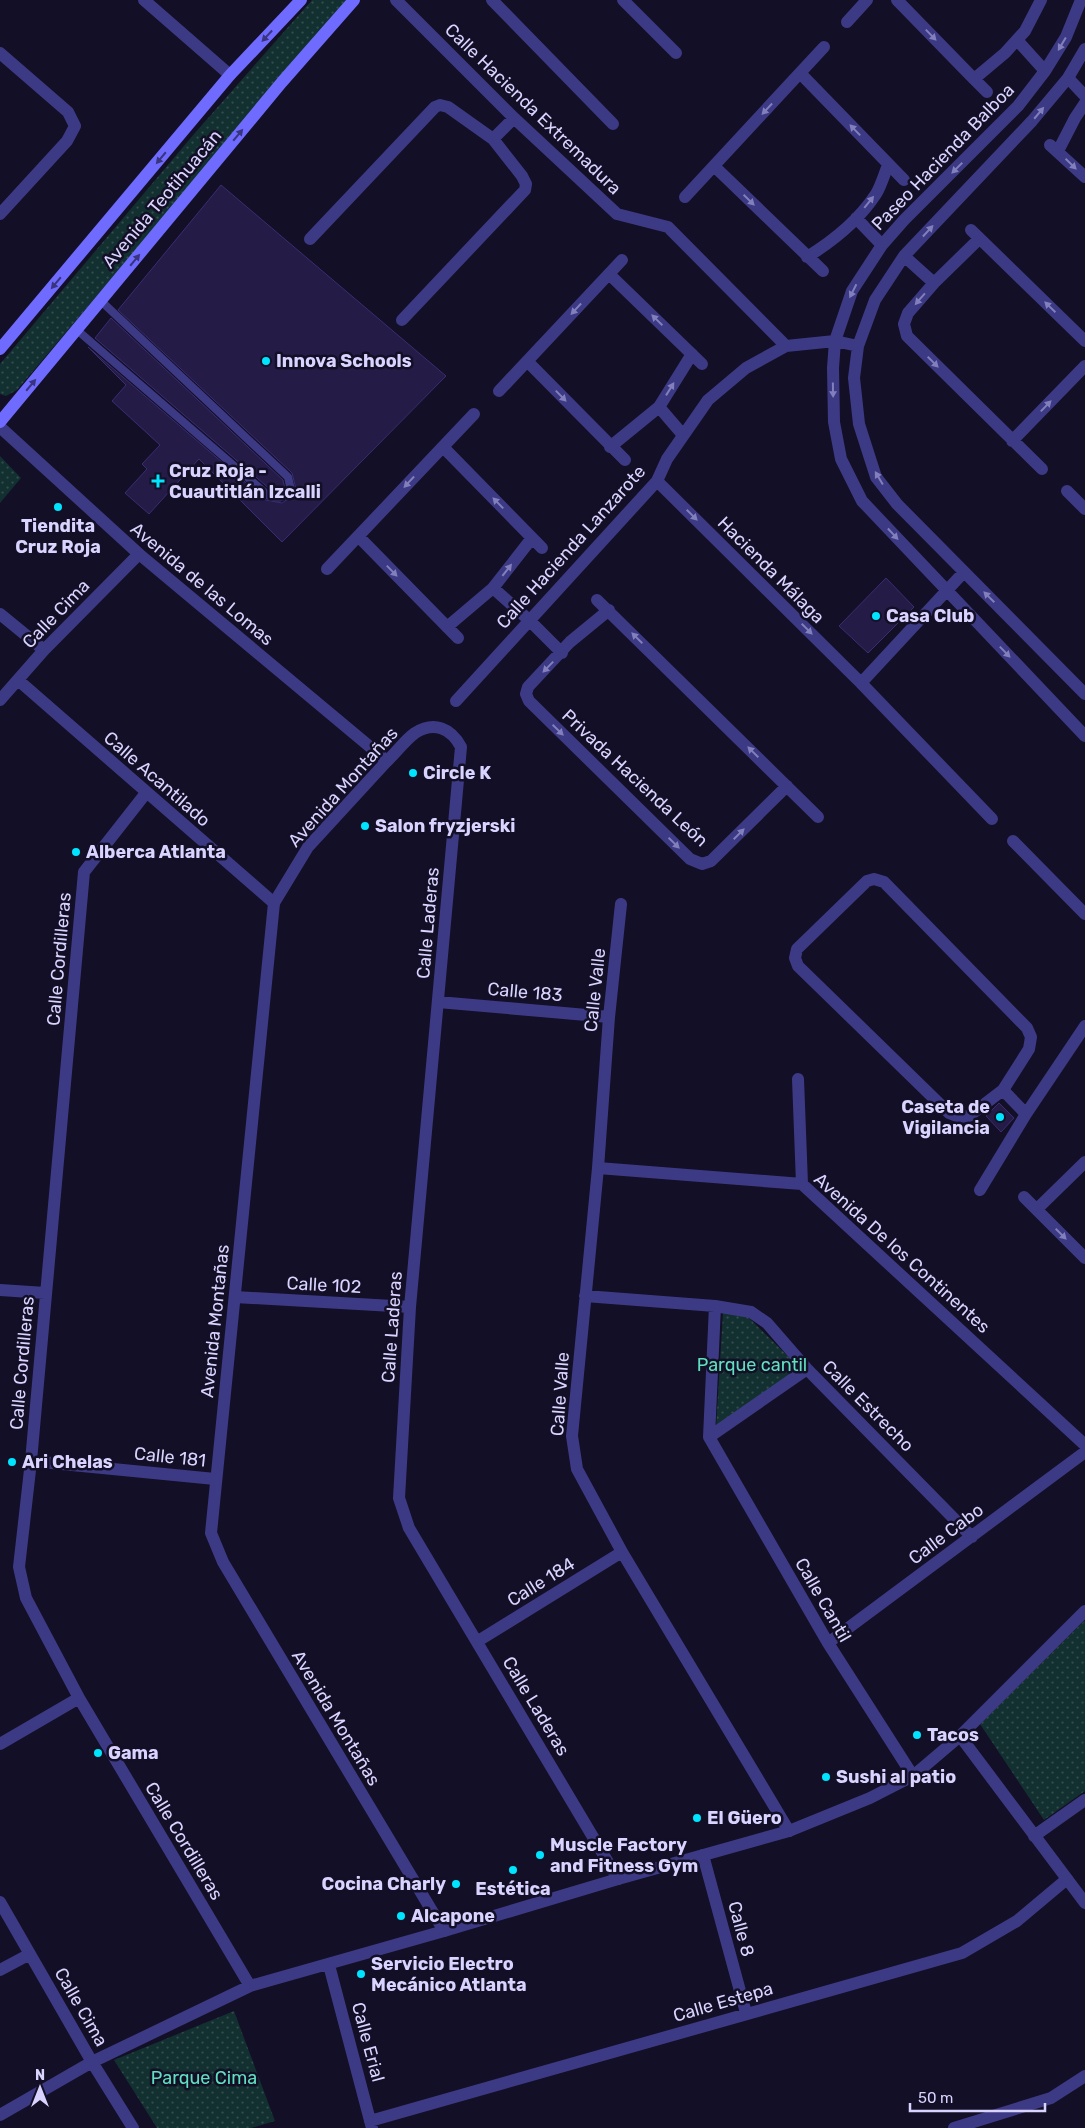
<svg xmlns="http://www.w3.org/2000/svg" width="1085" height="2128" font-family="Rubik,sans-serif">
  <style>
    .park { fill: url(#park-dots) }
    .building { fill: #241b47; stroke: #3b2d73 }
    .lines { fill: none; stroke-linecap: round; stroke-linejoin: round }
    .service { stroke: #3d3a85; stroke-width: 8 }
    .minor { stroke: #3d3a85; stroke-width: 12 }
    .tertiary { stroke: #3d3a85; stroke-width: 12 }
    .secondary { stroke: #6f6bff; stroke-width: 12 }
    .oneway { fill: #837fbc }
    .oneway2 { fill: #38347d }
    .poi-dot { fill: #00e5ff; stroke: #130f26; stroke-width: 2 }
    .labels { text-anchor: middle; stroke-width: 5; stroke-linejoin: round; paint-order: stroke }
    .street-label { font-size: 18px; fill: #d9d4ff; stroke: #130f26 }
    .poi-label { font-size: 18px; font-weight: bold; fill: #d9d4ff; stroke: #130f26; text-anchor: start }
    .park-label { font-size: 18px; fill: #5fe0c0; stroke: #130f26 }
  </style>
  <defs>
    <pattern id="park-dots" width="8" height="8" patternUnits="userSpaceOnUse" patternTransform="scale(1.25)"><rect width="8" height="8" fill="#12302f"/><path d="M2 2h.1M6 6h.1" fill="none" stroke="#344d4e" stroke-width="1.8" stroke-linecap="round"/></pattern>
  </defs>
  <rect width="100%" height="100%" fill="#130f26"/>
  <path class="park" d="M312,0h36l-331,390 -11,6 -6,-2v-30l194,-230z
    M0,456l21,22 -21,25z
    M723,1312l25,5 53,52 -85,59z
    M1085,1620v171l-41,29 -64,-96z
    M234,2011l41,110 -24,7h-94l-43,-68z"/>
  <path class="building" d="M221,185l225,191 -164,166 -83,-83 -50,55 -24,-21 22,-24 -5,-5 18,-19 -48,-44 14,-16 -38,-38 178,153 16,3 13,-9 1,-5 -4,-16 -174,-163z
    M111,318l172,162 2,9 -5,3 -8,-1 -177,-153z
    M886,578l28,29 -46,46 -29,-27z
    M999,1103l15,15 -13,14 -15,-16z"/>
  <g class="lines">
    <path class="service" d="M77,330l192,166c10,3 15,2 22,-6l-3,-13 -187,-176"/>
    <path class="minor" d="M144,0l86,75
      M396,0l118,118 103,96 51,13 118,119
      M492,0l121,124
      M623,0l53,53
      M897,0l77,79 31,-26 20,-22 16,-31
      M1081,0l-15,37 -21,34 -27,35 -114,114 -22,25 -30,46 -17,50 -2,27 1,54 7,37 21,42 223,235
      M847,22l20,-22
      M1017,40l28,31
      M1085,49l-17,29 -36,43 -128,135 -29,44 -17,46 -4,32 5,46 17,53 21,27 188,190
      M0,53l68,59 7,14 -8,15 -67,73
      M800,73l104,107
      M1068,78l17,18
      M974,79l13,13
      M493,139l21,-21
      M1050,145l35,32
      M1058,151l17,-33 10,-15
      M714,166l109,105
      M685,197l139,-150
      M856,218l26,27
      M971,230l114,111
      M310,239l125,-132 5,-2 8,2 45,32 29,37 4,8 -1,6 -123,130
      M979,239l-45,44 -26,30 -4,11 3,12 135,133
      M904,256l30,27
      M807,257c26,-16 52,-37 69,-63 5,-8 8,-19 12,-29
      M609,274l93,90
      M527,361l98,99
      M499,391l123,-131
      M659,407l24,28
      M1012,441l73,-75
      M443,447l99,101
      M610,447l49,-40 33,-53
      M657,481l204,202 131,136
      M1067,491l18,18
      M358,536l100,102
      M327,569l147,-155
      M493,588l36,32 33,33
      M597,600l221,217
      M609,610l-39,32 -42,45 -2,7 3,7 161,158 12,5 9,-3 76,-75
      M0,614l44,36
      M447,627l46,-39 39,-50
      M18,680l256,223
      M861,683l103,-111
      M0,700l44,-50 95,-96
      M456,701l201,-220 10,-22 41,-59 38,-32 40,-22 49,-5 23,5
      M387,761c9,-8 18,-21 28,-28 19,-12 36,-5 46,14l-51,560 -11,191 10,30 209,351
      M146,793l-62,79 -53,589 -12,106 7,31 53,100 171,288
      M1013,841l72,73
      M874,879l10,3 143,146 4,9 -2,12 -26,41 -34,26 -10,1 -10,-4 -151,-147 -3,-8 2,-9 70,-68z
      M621,904l-12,113 -11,151 -26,268 5,33 45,83 167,279
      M438,1002l171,15
      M798,1079l4,105
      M1003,1090l23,24
      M598,1168l204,16 283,261
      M980,1190l46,-76 59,-88
      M1024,1197l61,61
      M1037,1209l48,-47
      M0,1290l45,3
      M585,1296l130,10 36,6 16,11 40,46 165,168
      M235,1297l175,10
      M715,1306l-6,131 119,206 85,133
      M709,1437l98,-68
      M31,1461l184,18
      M478,1641l144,-89
      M828,1643l257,-191
      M960,1736l125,-125
      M0,1744l79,-46
      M703,1855l43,158
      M0,1902l92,160 41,66
      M329,1965l43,163
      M0,1970l30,-16
      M0,2115l92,-53 158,-76 194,-55
      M370,2121l592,-168 55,-32 50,-42
      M954,2128l97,-30 34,-22"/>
    <path class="tertiary" d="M0,427l139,127 248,207 -79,86 -34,56 -63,630 12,29 221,369 174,-52 171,-48 81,-33 43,-22 47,-40 125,167
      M1034,1836l51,-36"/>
    <path class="secondary" d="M0,349l230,-274 71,-75
      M0,422l282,-340 72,-82"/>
  </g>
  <defs><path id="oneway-solid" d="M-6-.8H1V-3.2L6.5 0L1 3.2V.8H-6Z" transform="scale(1.25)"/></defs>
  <g class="oneway">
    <use href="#oneway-solid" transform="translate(931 35) rotate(46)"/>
    <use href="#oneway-solid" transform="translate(1062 44) rotate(121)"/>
    <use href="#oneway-solid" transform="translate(767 109) rotate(133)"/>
    <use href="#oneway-solid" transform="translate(1039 113) rotate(-50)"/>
    <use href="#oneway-solid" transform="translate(855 130) rotate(-134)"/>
    <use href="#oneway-solid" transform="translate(1071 164) rotate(44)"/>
    <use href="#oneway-solid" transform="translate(957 168) rotate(135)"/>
    <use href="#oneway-solid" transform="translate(749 200) rotate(44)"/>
    <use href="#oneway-solid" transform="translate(869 202) rotate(-51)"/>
    <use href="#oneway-solid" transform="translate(928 231) rotate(-47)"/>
    <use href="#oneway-solid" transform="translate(853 291) rotate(117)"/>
    <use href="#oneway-solid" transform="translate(920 299) rotate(131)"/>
    <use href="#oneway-solid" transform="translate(1050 307) rotate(-136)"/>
    <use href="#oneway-solid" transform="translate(576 309) rotate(133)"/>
    <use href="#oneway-solid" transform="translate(657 320) rotate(-136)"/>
    <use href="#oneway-solid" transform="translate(933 362) rotate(45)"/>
    <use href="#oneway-solid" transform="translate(670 389) rotate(-58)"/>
    <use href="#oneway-solid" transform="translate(833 390) rotate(89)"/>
    <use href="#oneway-solid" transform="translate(561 396) rotate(46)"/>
    <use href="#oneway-solid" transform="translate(1046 406) rotate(-46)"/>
    <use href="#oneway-solid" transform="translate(879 478) rotate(-121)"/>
    <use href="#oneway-solid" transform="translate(409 482) rotate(133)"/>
    <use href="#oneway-solid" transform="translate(498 503) rotate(-134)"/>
    <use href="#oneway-solid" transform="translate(692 515) rotate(45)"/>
    <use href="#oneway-solid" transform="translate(893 534) rotate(47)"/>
    <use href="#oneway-solid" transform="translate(507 570) rotate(-52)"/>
    <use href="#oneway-solid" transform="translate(392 571) rotate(46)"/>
    <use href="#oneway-solid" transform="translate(989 597) rotate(-135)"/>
    <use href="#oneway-solid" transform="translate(807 629) rotate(45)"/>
    <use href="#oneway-solid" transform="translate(637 638) rotate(-135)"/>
    <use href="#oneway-solid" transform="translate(1005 652) rotate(46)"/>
    <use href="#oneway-solid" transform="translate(548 667) rotate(134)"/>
    <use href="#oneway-solid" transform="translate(558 730) rotate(44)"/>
    <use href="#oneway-solid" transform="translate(753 752) rotate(-135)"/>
    <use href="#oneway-solid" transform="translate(739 834) rotate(-45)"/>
    <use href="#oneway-solid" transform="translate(674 843) rotate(44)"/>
    <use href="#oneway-solid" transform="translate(1061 1234) rotate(45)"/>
  </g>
  <g class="oneway2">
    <use href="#oneway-solid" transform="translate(267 36) rotate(133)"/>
    <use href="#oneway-solid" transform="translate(238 135) rotate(-50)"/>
    <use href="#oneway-solid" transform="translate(161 158) rotate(130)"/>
    <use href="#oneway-solid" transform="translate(135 260) rotate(-50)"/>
    <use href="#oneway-solid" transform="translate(56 283) rotate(130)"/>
    <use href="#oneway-solid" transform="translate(31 385) rotate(-50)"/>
  </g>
  <g class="poi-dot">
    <circle cx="266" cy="361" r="5"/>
    <path d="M155.5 473.5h5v5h5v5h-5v5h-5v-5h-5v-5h5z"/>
    <circle cx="58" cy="507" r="5"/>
    <circle cx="876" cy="616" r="5"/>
    <circle cx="413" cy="773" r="5"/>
    <circle cx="365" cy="826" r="5"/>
    <circle cx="76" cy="852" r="5"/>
    <circle cx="1000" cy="1117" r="5"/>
    <circle cx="12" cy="1462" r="5"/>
    <circle cx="917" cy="1735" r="5"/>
    <circle cx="98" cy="1753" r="5"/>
    <circle cx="826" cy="1777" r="5"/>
    <circle cx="697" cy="1818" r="5"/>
    <circle cx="540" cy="1855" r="5"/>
    <circle cx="513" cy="1870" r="5"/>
    <circle cx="456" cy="1884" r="5"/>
    <circle cx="401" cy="1916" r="5"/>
    <circle cx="361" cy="1974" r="5"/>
  </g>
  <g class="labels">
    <g class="street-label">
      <text transform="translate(533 109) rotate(44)" y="6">Calle Hacienda Extremadura</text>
      <text transform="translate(943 157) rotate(-46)" y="6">Paseo Hacienda Balboa</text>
      <text transform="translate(162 199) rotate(-50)" y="6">Avenida Teotihuacán</text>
      <text transform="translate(571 547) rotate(-48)" y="6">Calle Hacienda Lanzarote</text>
      <text transform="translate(771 570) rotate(45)" y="6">Hacienda Málaga</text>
      <text transform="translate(202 584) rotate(40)" y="6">Avenida de las Lomas</text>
      <text transform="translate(56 614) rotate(-46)" y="6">Calle Cima</text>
      <text transform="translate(635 778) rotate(43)" y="6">Privada Hacienda León</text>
      <text transform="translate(157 779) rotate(41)" y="6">Calle Acantilado</text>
      <text transform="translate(343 787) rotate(-48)" y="6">Avenida Montañas</text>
      <text transform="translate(428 923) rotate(-85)" y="6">Calle Laderas</text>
      <text transform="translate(59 959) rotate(-85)" y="6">Calle Cordilleras</text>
      <text transform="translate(595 990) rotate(-84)" y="6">Calle Valle</text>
      <text transform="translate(525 992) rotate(5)" y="6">Calle 183</text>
      <text transform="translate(902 1253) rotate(42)" y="6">Avenida De los Continentes</text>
      <text transform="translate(324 1285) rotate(3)" y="6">Calle 102</text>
      <text transform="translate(215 1321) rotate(-84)" y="6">Avenida Montañas</text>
      <text transform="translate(392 1327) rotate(-86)" y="6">Calle Laderas</text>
      <text transform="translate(22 1363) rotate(-85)" y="6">Calle Cordilleras</text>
      <text transform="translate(560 1394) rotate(-86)" y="6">Calle Valle</text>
      <text transform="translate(868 1406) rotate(45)" y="6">Calle Estrecho</text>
      <text transform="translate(170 1457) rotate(6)" y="6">Calle 181</text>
      <text transform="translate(946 1534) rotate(-37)" y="6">Calle Cabo</text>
      <text transform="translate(541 1582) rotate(-32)" y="6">Calle 184</text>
      <text transform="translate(823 1600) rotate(60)" y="6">Calle Cantil</text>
      <text transform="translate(536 1706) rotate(59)" y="6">Calle Laderas</text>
      <text transform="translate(336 1718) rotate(59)" y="6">Avenida Montañas</text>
      <text transform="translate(184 1841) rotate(59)" y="6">Calle Cordilleras</text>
      <text transform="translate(741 1929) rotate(75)" y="6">Calle 8</text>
      <text transform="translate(723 2002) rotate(-16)" y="6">Calle Estepa</text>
      <text transform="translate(81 2007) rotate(60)" y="6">Calle Cima</text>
      <text transform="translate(368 2042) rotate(75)" y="6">Calle Erial</text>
    </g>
    <g class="poi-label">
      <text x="276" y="367">Innova Schools</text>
      <text x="169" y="477">Cruz Roja -<tspan x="169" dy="21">Cuautitlán Izcalli</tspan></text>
      <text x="58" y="532" text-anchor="middle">Tiendita<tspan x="58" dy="21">Cruz Roja</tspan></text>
      <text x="886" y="622">Casa Club</text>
      <text x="423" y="779">Circle K</text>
      <text x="375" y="832">Salon fryzjerski</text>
      <text x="86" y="858">Alberca Atlanta</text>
      <text x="990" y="1113" text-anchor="end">Caseta de<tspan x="990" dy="21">Vigilancia</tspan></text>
      <text x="22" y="1468">Ari Chelas</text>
      <text x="927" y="1741">Tacos</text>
      <text x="108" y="1759">Gama</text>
      <text x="836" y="1783">Sushi al patio</text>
      <text x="707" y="1824">El Güero</text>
      <text x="550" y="1851">Muscle Factory<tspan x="550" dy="21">and Fitness Gym</tspan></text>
      <text x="446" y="1890" text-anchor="end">Cocina Charly</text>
      <text x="513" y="1895" text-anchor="middle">Estética</text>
      <text x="411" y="1922">Alcapone</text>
      <text x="371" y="1970">Servicio Electro<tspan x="371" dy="21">Mecánico Atlanta</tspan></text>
    </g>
    <g class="park-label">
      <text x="752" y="1371">Parque cantil</text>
      <text x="204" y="2084">Parque Cima</text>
    </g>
  </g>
  <g transform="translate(40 2088)" stroke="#130f26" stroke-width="4" paint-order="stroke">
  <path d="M0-4L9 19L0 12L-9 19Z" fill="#d9d4ff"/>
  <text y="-8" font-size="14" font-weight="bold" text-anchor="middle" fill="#d9d4ff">N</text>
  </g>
  <path d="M910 2103v8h135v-8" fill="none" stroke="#d9d4ff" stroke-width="2.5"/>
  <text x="918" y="2103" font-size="15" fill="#d9d4ff" stroke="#130f26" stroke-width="4" paint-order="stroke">50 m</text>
</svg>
